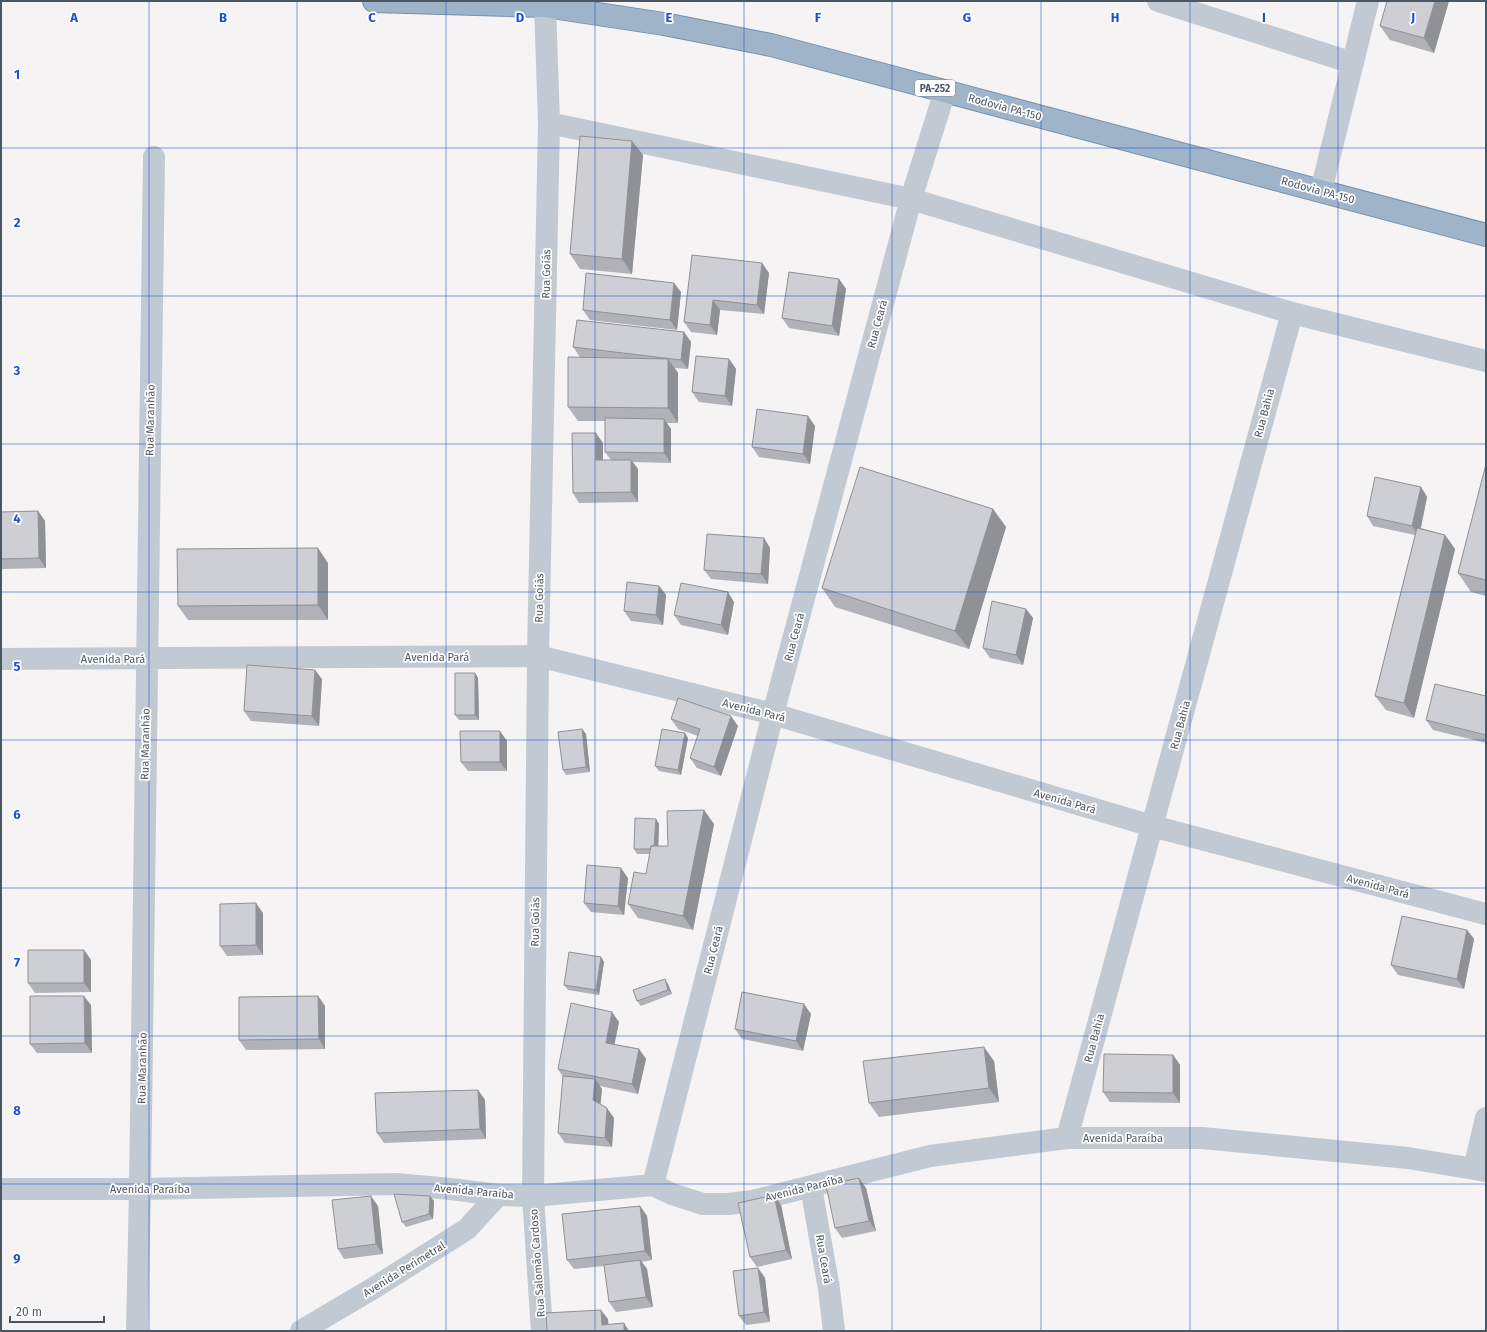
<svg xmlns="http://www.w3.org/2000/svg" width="1487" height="1332" font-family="'Fira Sans',sans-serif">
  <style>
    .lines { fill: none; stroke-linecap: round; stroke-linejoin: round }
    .trunk-casing { stroke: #7690ad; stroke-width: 24 }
    .minor { stroke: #c1cad2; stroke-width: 22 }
    .tertiary { stroke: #c1cad2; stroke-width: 22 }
    .trunk { stroke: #9fb4c9; stroke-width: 22 }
    .wall { fill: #b0b2b7 }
    .shaded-wall { fill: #909195 }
    .building { fill: #cdcfd5; stroke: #909195 }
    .grid { fill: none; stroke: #1d4ed8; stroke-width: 1; stroke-opacity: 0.55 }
    .labels { text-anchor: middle; stroke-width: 3.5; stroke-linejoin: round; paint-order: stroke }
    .shield { fill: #fff; stroke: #808990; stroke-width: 1 }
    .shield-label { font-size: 10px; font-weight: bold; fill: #4a5661 }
    .street-label { font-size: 11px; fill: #4a5661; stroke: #fff }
    .grid-label { font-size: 13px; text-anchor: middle; font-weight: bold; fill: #1d4ed8; stroke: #fff; stroke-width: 3.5; stroke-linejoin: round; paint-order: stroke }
  </style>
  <rect width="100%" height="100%" fill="#f5f3f3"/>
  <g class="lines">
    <g class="trunk-casing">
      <path id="trunk" d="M374,1l171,5 119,18 107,21 715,190"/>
    </g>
    <path class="minor" d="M1158,1l195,62
      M549,123l362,76 381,114 194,48
      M1321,191l47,-190
      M1,659l537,-3 235,58 379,112 334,88
      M1067,1138l225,-825
      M1474,1169l12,-51
      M653,1185l120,-471 138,-515 34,-108
      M811,1187l18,102 5,42
      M1,1189h139l256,-5 55,5 47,6 35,1 120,-11 19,9 31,10h25l25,-3 177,-45 137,-18h135l206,20 78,13
      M137,1331l3,-142 14,-1032
      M301,1331l76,-45 90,-57 31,-34"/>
    <path class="tertiary" d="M542,1331l-9,-135 5,-540 11,-533 -4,-117"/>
    <use href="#trunk" class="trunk"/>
  </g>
  <path class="wall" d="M1387,1h62l-15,52 -44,-13 -10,-14z
    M632,141l11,14 -11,119 -52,-5 -10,-15z
    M692,255l77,18 -5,41 -44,-4 -3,25 -26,-3 -7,-10z
    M839,279l7,10 -7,47 -50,-8 -7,-10z
    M674,283l7,9 -4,38 -87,-10 -7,-10z
    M684,332l7,10 -3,27 -13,-1 3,5v50h-11l4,6v34l-38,-1 5,7v33l-59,1 -6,-10 30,-50v17h8l-6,-8v-31h-27l-10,-14 18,-49 -6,-1 -7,-10z
    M729,359l7,10 -4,37 -33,-4 -7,-10z
    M815,426l-5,38 -51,-7 -7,-10z
    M1486,464v132l-15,-4 -13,-19z
    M1421,487l6,10 -6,31 24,7 10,14 -41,169 -28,-8 -11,-14 40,-161 -42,-9 -6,-10z
    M993,509l13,18 -37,122 -134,-42 -13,-19z
    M38,511l7,10 1,47 -45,1v-57z
    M764,538l6,10 -2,36 -57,-5 -7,-9z
    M328,563v57h-140l-10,-14z
    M659,586l7,9 -3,30 -32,-4 -7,-10z
    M734,602l-6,33 -47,-10 -7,-10z
    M1026,609l7,9 -10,47 -33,-7 -7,-10z
    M475,673l3,5 1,42h-20l-4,-5z
    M322,679l-3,47 -68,-5 -7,-10z
    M1486,696v47l-53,-13 -7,-10z
    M671,719l67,7 -17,50 -24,-8 -7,-10 8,-22 -20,-7z
    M582,729l4,5 4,38 -24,3 -3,-5z
    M688,738l-7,37 -22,-4 -4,-5z
    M507,741v30h-39l-7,-9z
    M656,819l3,5 -1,22h10l46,-22 -21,106 -55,-12 -10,-14 18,-30 4,-20h-13l-3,-5z
    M628,878l-4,37 -33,-3 -7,-9z
    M263,913v42l-36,1 -7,-10z
    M1467,930l7,9 -10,50 -66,-14 -7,-10z
    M84,950l7,10v32l-56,1 -7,-10z
    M601,957l3,5 -5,33 -31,-5 -4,-5z
    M668,984l4,10 -31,12 -4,-5z
    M318,996l7,10v43l-79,1 -7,-10z
    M91,1005l1,48h-55l-7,-9z
    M811,1014l-8,37 -61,-12 -7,-10z
    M619,1022l-5,22 25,5 7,10 -8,35 -38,-8 2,3 -2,15 14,14 -2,29 -47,-4 -7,-10 5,-56 -5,-8z
    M1173,1055l7,10v38l-70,-1 -7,-10z
    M994,1061l5,41 -120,15 -10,-14z
    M478,1090l7,10 1,39 -102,4 -7,-10z
    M866,1188l10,43 -34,7 -7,-10z
    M774,1195l7,10 11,54 -35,8 -7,-10z
    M430,1196l4,5 -1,18 -27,8 -4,-5z
    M378,1206l5,48 -39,5 -6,-10z
    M640,1206l7,10 5,44 -10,2 5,7 6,38 -37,5 -7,-10 -5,-36 -30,3 -7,-9z
    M758,1268l7,10 5,44 -24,3 -7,-9z"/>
  <path class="shaded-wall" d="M1435,1h14l-15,52 -10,-15z
    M632,141l11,14 -11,119 -10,-15z
    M762,263l7,10 -5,41 -7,-9z
    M839,279l7,10 -7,47 -7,-10z
    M674,283l7,9 -4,38 -7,-10z
    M713,300l7,10 -3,25 -7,-10z
    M684,332l7,10 -3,27 -7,-9z
    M668,359l10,14v50l-10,-15z
    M729,359l7,10 -4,37 -7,-10z
    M808,416l7,10 -5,38 -7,-10z
    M664,419l7,10v34l-7,-10z
    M596,433l7,10v27l-7,-10z
    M631,460l7,9v33l-7,-10z
    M1421,487l6,10 -8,39 -7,-10z
    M993,509l13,18 -37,122 -14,-18z
    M38,511l7,10 1,47 -7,-10z
    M1445,535l10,14 -41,169 -10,-15z
    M764,538l6,10 -2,36 -7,-10z
    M318,548l10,15v57l-10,-15z
    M659,586l7,9 -3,30 -7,-10z
    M728,592l6,10 -6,33 -7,-10z
    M1026,609l7,9 -10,47 -7,-10z
    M315,670l7,9 -3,47 -7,-10z
    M475,673l3,5 1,42 -4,-5z
    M731,716l7,10 -17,50 -7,-9z
    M582,729l4,5 4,38 -4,-5z
    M500,731l7,10v30l-7,-9z
    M685,733l3,5 -7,37 -3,-5z
    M704,810l10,14 -21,106 -10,-14z
    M656,819l3,5 -1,30 -4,-4z
    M621,868l7,10 -4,37 -6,-9z
    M256,903l7,10v42l-7,-10z
    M1467,930l7,9 -10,50 -7,-10z
    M84,950l7,10v32l-7,-9z
    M601,957l3,5 -5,33 -3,-5z
    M665,979l3,5 4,10 -4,-4z
    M84,996l7,9 1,48 -7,-10z
    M318,996l7,10v43l-6,-10z
    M804,1004l7,10 -8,37 -7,-10z
    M612,1012l7,10 -6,30 -7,-9z
    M984,1047l10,14 5,41 -10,-14z
    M639,1049l7,10 -8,35 -6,-10z
    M1173,1055l7,10v38l-7,-10z
    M595,1079l7,10 -2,21 -7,-10z
    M478,1090l7,10 1,39 -6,-10z
    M607,1108l7,10 -2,29 -7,-9z
    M859,1178l7,10 10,43 -7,-10z
    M774,1195l7,10 11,54 -6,-9z
    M371,1196l7,10 5,48 -7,-10z
    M430,1196l4,5 -1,18 -4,-5z
    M640,1206l7,10 5,44 -7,-9z
    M640,1260l7,9 6,38 -7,-10z
    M758,1268l7,10 5,44 -6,-10z
    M601,1310l7,9 1,12 -7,-6z
    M624,1323l5,8h-5z"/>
  <path class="building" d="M1387,1h48l-11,37 -44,-12z
    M580,136l52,5 -10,118 -52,-5z
    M692,255l70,8 -5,42 -44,-5 -3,25 -26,-3z
    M789,272l50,7 -7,47 -50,-8z
    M586,273l88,10 -4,37 -87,-10z
    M577,320l107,12 -3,28 -108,-13z
    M696,356l33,3 -4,37 -33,-4z
    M568,357l100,2v49l-100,-1z
    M757,409l51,7 -5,38 -51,-7z
    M605,418l59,1v34l-59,-1z
    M572,433h24v27h35v32l-58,1z
    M1486,464v116l-28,-7z
    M860,467l133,42 -38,122 -133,-43z
    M1375,477l46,10 -9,39 -45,-10z
    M38,511l1,47 -38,1v-47z
    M1417,528l28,7 -41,168 -29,-7z
    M707,534l57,4 -3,36 -57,-4z
    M318,548v57l-140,1 -1,-57z
    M627,582l32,4 -3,29 -32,-4z
    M681,583l47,9 -7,33 -47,-10z
    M992,601l34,8 -10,46 -33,-7z
    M247,665l68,5 -3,46 -68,-5z
    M455,673h20v42h-20z
    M1435,684l51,12v39l-60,-15z
    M678,698l53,18 -17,51 -24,-9 10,-29 -29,-10z
    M582,729l4,38 -23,3 -5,-38z
    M662,729l23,4 -7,37 -23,-4z
    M460,731h40v31h-39z
    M704,810l-21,106 -55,-12 6,-32 12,2 5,-28h17l-1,-35z
    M635,818l21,1 -2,27h-3l-1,3h-16z
    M587,865l34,3 -3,38 -34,-3z
    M256,903v42l-36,1v-42z
    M1402,916l65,14 -10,49 -66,-14z
    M28,950h56v33h-56z
    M569,952l32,5 -5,33 -32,-5z
    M665,979l3,11 -31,11 -4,-11z
    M742,992l62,12 -8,37 -61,-12z
    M30,996h54l1,47 -55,1z
    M318,996l1,43 -80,1v-43z
    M571,1003l41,9 -6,31 33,6 -7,35 -74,-15z
    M984,1047l5,41 -120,15 -6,-42z
    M1104,1054l69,1v38l-70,-1z
    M563,1076l32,3 -2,21 14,8 -2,30 -47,-5z
    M478,1090l2,39 -103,4 -2,-40z
    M859,1178l10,43 -34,7 -9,-43z
    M394,1194l36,2 -1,18 -27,8z
    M774,1195l12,55 -36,7 -12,-54z
    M371,1196l5,48 -38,5 -6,-49z
    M640,1206l5,45 -78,9 -5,-46z
    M640,1260l6,37 -37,5 -5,-37z
    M758,1268l6,44 -25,4 -6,-45z
    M601,1310l1,15 22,-2v8h-77l-1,-18z"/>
  <path class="grid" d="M149,1v1330M297,1v1330M446,1v1330M595,1v1330M744,1v1330M892,1v1330M1041,1v1330M1190,1v1330M1338,1v1330M1,148h1485M1,296h1485M1,444h1485M1,592h1485M1,740h1485M1,888h1485M1,1036h1485M1,1184h1485"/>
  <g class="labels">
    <rect class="shield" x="915" y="80" width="40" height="16" rx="3"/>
    <g class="shield-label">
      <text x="935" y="92">PA-252</text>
    </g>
    <g class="street-label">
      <text transform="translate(1005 107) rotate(15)" y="4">Rodovia PA-150</text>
      <text transform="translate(1318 190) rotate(15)" y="4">Rodovia PA-150</text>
      <text transform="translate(546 274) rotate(-89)" y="4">Rua Goiás</text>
      <text transform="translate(877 324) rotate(-75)" y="4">Rua Ceará</text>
      <text transform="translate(1264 413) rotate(-75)" y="4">Rua Bahia</text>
      <text transform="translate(150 420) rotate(-89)" y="4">Rua Maranhão</text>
      <text transform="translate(539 598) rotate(-89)" y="4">Rua Goiás</text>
      <text transform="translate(794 637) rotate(-75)" y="4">Rua Ceará</text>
      <text x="437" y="661">Avenida Pará</text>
      <text x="113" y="663">Avenida Pará</text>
      <text transform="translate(754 710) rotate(14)" y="4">Avenida Pará</text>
      <text transform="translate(1180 725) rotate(-75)" y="4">Rua Bahia</text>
      <text transform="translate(145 744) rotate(-89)" y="4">Rua Maranhão</text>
      <text transform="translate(1065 801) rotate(16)" y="4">Avenida Pará</text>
      <text transform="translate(1378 886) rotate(15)" y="4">Avenida Pará</text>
      <text transform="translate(535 922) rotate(-89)" y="4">Rua Goiás</text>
      <text transform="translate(713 950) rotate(-76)" y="4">Rua Ceará</text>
      <text transform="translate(1094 1038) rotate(-75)" y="4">Rua Bahia</text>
      <text transform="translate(142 1068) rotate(-89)" y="4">Rua Maranhão</text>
      <text x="1123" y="1142">Avenida Paraíba</text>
      <text transform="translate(804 1188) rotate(-14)" y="4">Avenida Paraíba</text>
      <text x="150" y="1193">Avenida Paraíba</text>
      <text transform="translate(474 1191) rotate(5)" y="4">Avenida Paraíba</text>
      <text transform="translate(824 1259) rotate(80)" y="4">Rua Ceará</text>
      <text transform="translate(537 1263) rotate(-94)" y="4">Rua Salomão Cardoso</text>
      <text transform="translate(404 1269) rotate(-32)" y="4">Avenida Perimetral</text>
    </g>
  </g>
  <g class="grid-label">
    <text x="74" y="22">A</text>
    <text x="223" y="22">B</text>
    <text x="372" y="22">C</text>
    <text x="520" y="22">D</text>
    <text x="669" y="22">E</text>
    <text x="818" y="22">F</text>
    <text x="967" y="22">G</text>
    <text x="1115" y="22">H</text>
    <text x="1264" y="22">I</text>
    <text x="1413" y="22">J</text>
    <text x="17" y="79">1</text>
    <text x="17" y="227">2</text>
    <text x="17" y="375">3</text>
    <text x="17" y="523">4</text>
    <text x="17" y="671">5</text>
    <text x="17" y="819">6</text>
    <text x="17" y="967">7</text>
    <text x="17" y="1115">8</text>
    <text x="17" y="1263">9</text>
  </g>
  <rect width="1487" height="1332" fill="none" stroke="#4a5661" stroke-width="4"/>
  <path d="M10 1316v6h94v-6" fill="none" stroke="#4a5661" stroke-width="2"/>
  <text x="16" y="1316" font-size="12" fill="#4a5661" stroke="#ffffff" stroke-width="3" paint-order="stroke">20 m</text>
</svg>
